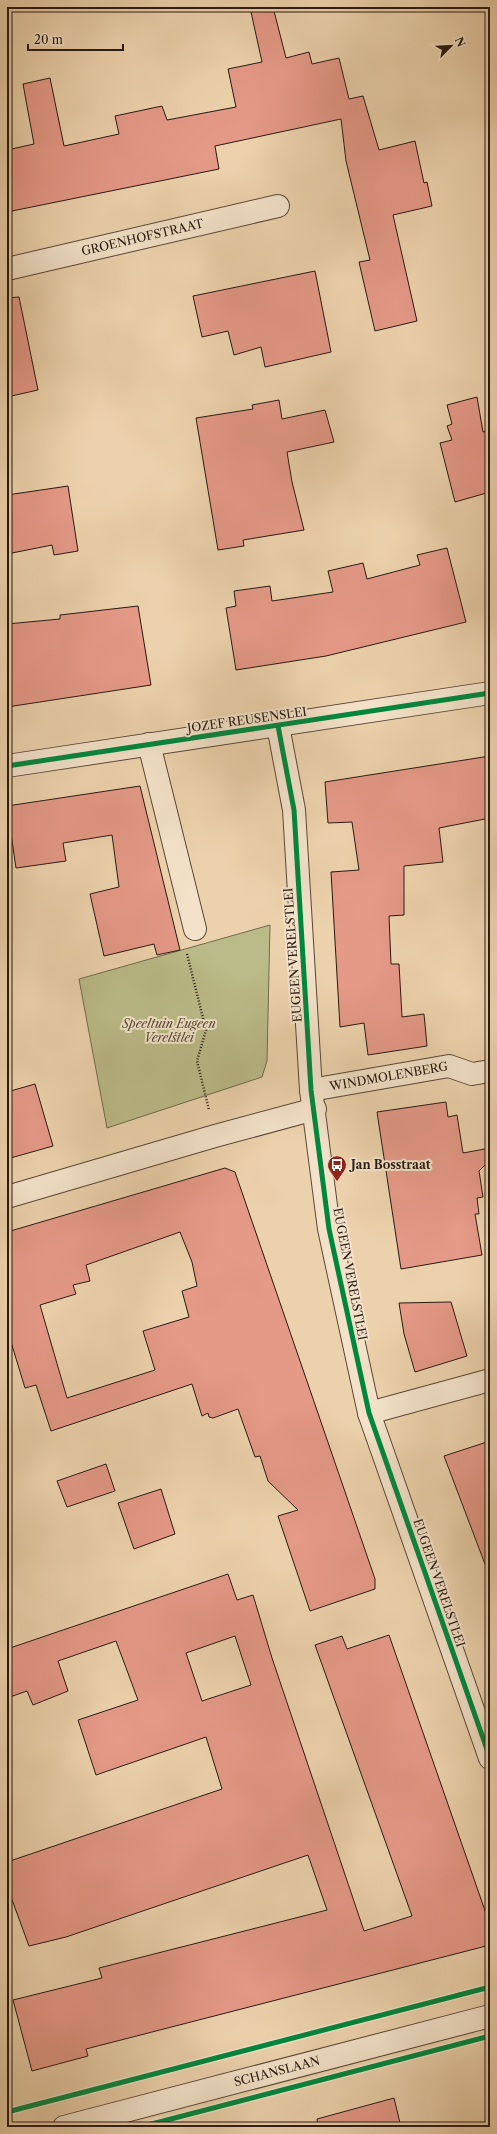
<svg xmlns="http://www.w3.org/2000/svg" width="497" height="2134" font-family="'Libre Caslon Text',serif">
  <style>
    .green { fill: #babb88; stroke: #716a4c }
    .building { fill: #e59987; stroke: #281911; fill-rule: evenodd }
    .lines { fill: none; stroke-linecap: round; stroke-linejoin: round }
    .minor-casing { stroke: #594738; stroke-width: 24 }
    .path { stroke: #281911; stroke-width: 2.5; stroke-dasharray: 1 2; stroke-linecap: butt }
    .minor { stroke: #f3e2c9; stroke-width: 22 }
    .cycleway-casing { stroke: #f3e2c9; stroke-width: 8 }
    .cycleway { stroke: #00873e; stroke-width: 5 }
    .labels { text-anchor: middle; stroke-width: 4; stroke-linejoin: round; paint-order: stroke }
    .street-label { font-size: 12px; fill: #281911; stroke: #f3e2c9 }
    .park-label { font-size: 12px; font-style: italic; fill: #544a35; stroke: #f3e2c9 }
    .poi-label { font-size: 12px; font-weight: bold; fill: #281911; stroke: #f3e2c9; text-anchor: start }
  </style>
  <rect width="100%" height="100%" fill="#ecd2ac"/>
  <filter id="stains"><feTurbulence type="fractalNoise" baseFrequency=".005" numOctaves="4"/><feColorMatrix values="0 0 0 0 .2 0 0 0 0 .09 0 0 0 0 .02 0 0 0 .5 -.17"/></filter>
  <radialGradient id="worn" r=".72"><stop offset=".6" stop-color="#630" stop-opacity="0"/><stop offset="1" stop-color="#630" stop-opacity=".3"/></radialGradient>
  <path class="green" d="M270,925l-3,136 -5,16 -155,51 -28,-149z"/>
  <path class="building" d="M273,7l13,51 23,-6 3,12 27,-6 10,41 14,-3 16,54 36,-9 9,42 3,-1 5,24 -39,9 24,106 -42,10 -16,-69 11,-2 -24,-99 -5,-42 -126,27 4,23 -212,43v-62l27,-6 -11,-60 27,-6 14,68 55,-12 -4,-18 47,-10 5,14 69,-13 -8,-38 34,-7 -11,-50z
    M315,271l16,81 -66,15 -4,-20 -27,8 -6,-24 -26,6 -9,-41z
    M19,297l19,93 -31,7v-99z
    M477,397l6,35 7,-2v62l-35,10 -15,-59 12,-3 -5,-14 5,-2 -5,-19z
    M279,400l3,19 43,-9 9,32 -47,10 5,30 12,48 -61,10 1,6 -26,4 -22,-132 57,-9 -1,-4z
    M68,486l10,65 -24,4 -2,-10 -45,9v-59z
    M447,548l19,74 -140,34 -90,14 -10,-62 10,-2 -2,-15 36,-5 2,15 61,-9 -5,-21 35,-8 4,16 53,-14 -3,-10z
    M138,606l13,79 -144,22v-83l53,-5v-4z
    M490,756v62l-51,10 4,34 -39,4v49l-15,1 2,48h8l3,53 22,-3 3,32 -59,9 -4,-32 -24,4 -9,-155 28,-2 -7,-48 -24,1 -3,-41z
    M140,786l40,164 -23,5 -3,-11 -50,12 -14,-62 29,-7 -7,-52 -49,8 3,18 -50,7 -9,-62z
    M35,1084l18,62 -46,13v-67z
    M446,1102l2,15 9,-2 6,38 27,-5v12l-11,11 4,26 -6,1 2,16h-4l7,41 -81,14 -24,-157z
    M225,1168l10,4 140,407v10l-65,22 -32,-95 20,-6 -30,-29 -8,-25 -5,1 -17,-48 -25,9 -4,-1 -1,-4 -6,3 -10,-32 -141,47 -15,-46 -11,3 -18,-59v-97zM180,1232l12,30 5,24 -15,5 7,26 -46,14 12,39 -88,28 -27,-93 36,-11 -3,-9 17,-4 -4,-16z
    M451,1302l16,54 -52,16 -11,-38 -5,-31z
    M490,1441v130l-2,1 -44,-116z
    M106,1464l9,27 -48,16 -10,-26z
    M161,1489l14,45 -41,15 -16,-46z
    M228,1574l9,26 16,-5 19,63 92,273 48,-15 -97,-271 27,-9 5,13 42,-14 101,290v20l-404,104 2,7 -56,15 -19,-71 89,-22 -3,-10 228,-58 -19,-55 -242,82 -37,9 -22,-60v-24l215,-73 -16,-52 -110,38 -18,-55 60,-20 -22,-59 -58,20 10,30 -35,14 -6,-14 -20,7v-49zM235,1636l16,49 -49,16 -16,-48z
    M394,2098l7,29h-83l-1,-8z"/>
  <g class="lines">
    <g class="minor-casing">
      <g id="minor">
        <path id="s1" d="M7,269l271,-63"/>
        <path d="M278,726l16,84 17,280 18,139 40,184 121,345"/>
        <path d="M149,744l46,185"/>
        <path d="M7,766l483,-73"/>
        <path id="s2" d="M311,1090l138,-24 23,8 18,-3"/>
        <path d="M7,1197l208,-61 100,-27"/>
        <path d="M369,1413l121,-33"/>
        <path id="s3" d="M64,2127l426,-111"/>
      </g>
    </g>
    <path class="path" d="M187,954l19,76 -9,31 12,49"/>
    <use href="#minor" class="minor"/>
    <g class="cycleway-casing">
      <path id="cycleway" d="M278,726l16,84 17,280 18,139 40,184 121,345
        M7,766l483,-73
        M7,2112l483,-125
        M140,2127l350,-91"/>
    </g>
    <use href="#cycleway" class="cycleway"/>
  </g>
  <defs>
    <g id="bus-pin" transform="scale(1)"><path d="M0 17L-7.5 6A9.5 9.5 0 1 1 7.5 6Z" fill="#8f2418" stroke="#f3e2c9"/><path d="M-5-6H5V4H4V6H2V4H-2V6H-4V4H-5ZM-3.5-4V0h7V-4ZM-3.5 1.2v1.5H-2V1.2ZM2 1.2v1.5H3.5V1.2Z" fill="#fff"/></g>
  </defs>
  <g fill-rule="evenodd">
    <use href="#bus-pin" x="337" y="1165"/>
  </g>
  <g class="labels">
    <g class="street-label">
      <text dy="4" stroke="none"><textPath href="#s1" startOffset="139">GROENHOFSTRAAT</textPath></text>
      <text transform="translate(247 720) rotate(-8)" y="4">JOZEF REUSENSLEI</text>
      <text transform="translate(293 955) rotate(-94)" y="4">EUGEEN VERELSTLEI</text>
      <text dy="4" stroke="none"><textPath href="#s2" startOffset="79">WINDMOLENBERG</textPath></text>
      <text transform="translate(350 1274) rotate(79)" y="4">EUGEEN VERELSTLEI</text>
      <text transform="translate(439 1583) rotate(71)" y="4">EUGEEN VERELSTLEI</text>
      <text dy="4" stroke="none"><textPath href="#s3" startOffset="220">SCHANSLAAN</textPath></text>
    </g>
    <g class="park-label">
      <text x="169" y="1028">Speeltuin Eugeen<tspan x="169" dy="14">Verelstlei</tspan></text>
    </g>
    <g class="poi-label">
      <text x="351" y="1169">Jan Bosstraat</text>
    </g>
  </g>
  <rect width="497" height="2134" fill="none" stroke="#ecd2ac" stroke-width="24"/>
  <rect x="8" y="8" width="481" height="2118" fill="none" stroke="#281911" stroke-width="2"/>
  <rect x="12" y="12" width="473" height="2110" fill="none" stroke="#281911"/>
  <g transform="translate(451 46) rotate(66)" stroke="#f3e2c9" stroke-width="3" paint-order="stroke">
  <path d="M0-3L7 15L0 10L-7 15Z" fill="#281911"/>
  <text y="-6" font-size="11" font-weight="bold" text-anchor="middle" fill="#281911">N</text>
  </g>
  <path d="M28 44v6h95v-6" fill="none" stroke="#281911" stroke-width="2"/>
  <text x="34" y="44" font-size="12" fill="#281911" stroke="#f3e2c9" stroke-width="3" paint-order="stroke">20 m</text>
  <rect width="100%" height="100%" filter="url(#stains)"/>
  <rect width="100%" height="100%" fill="url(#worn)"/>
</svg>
